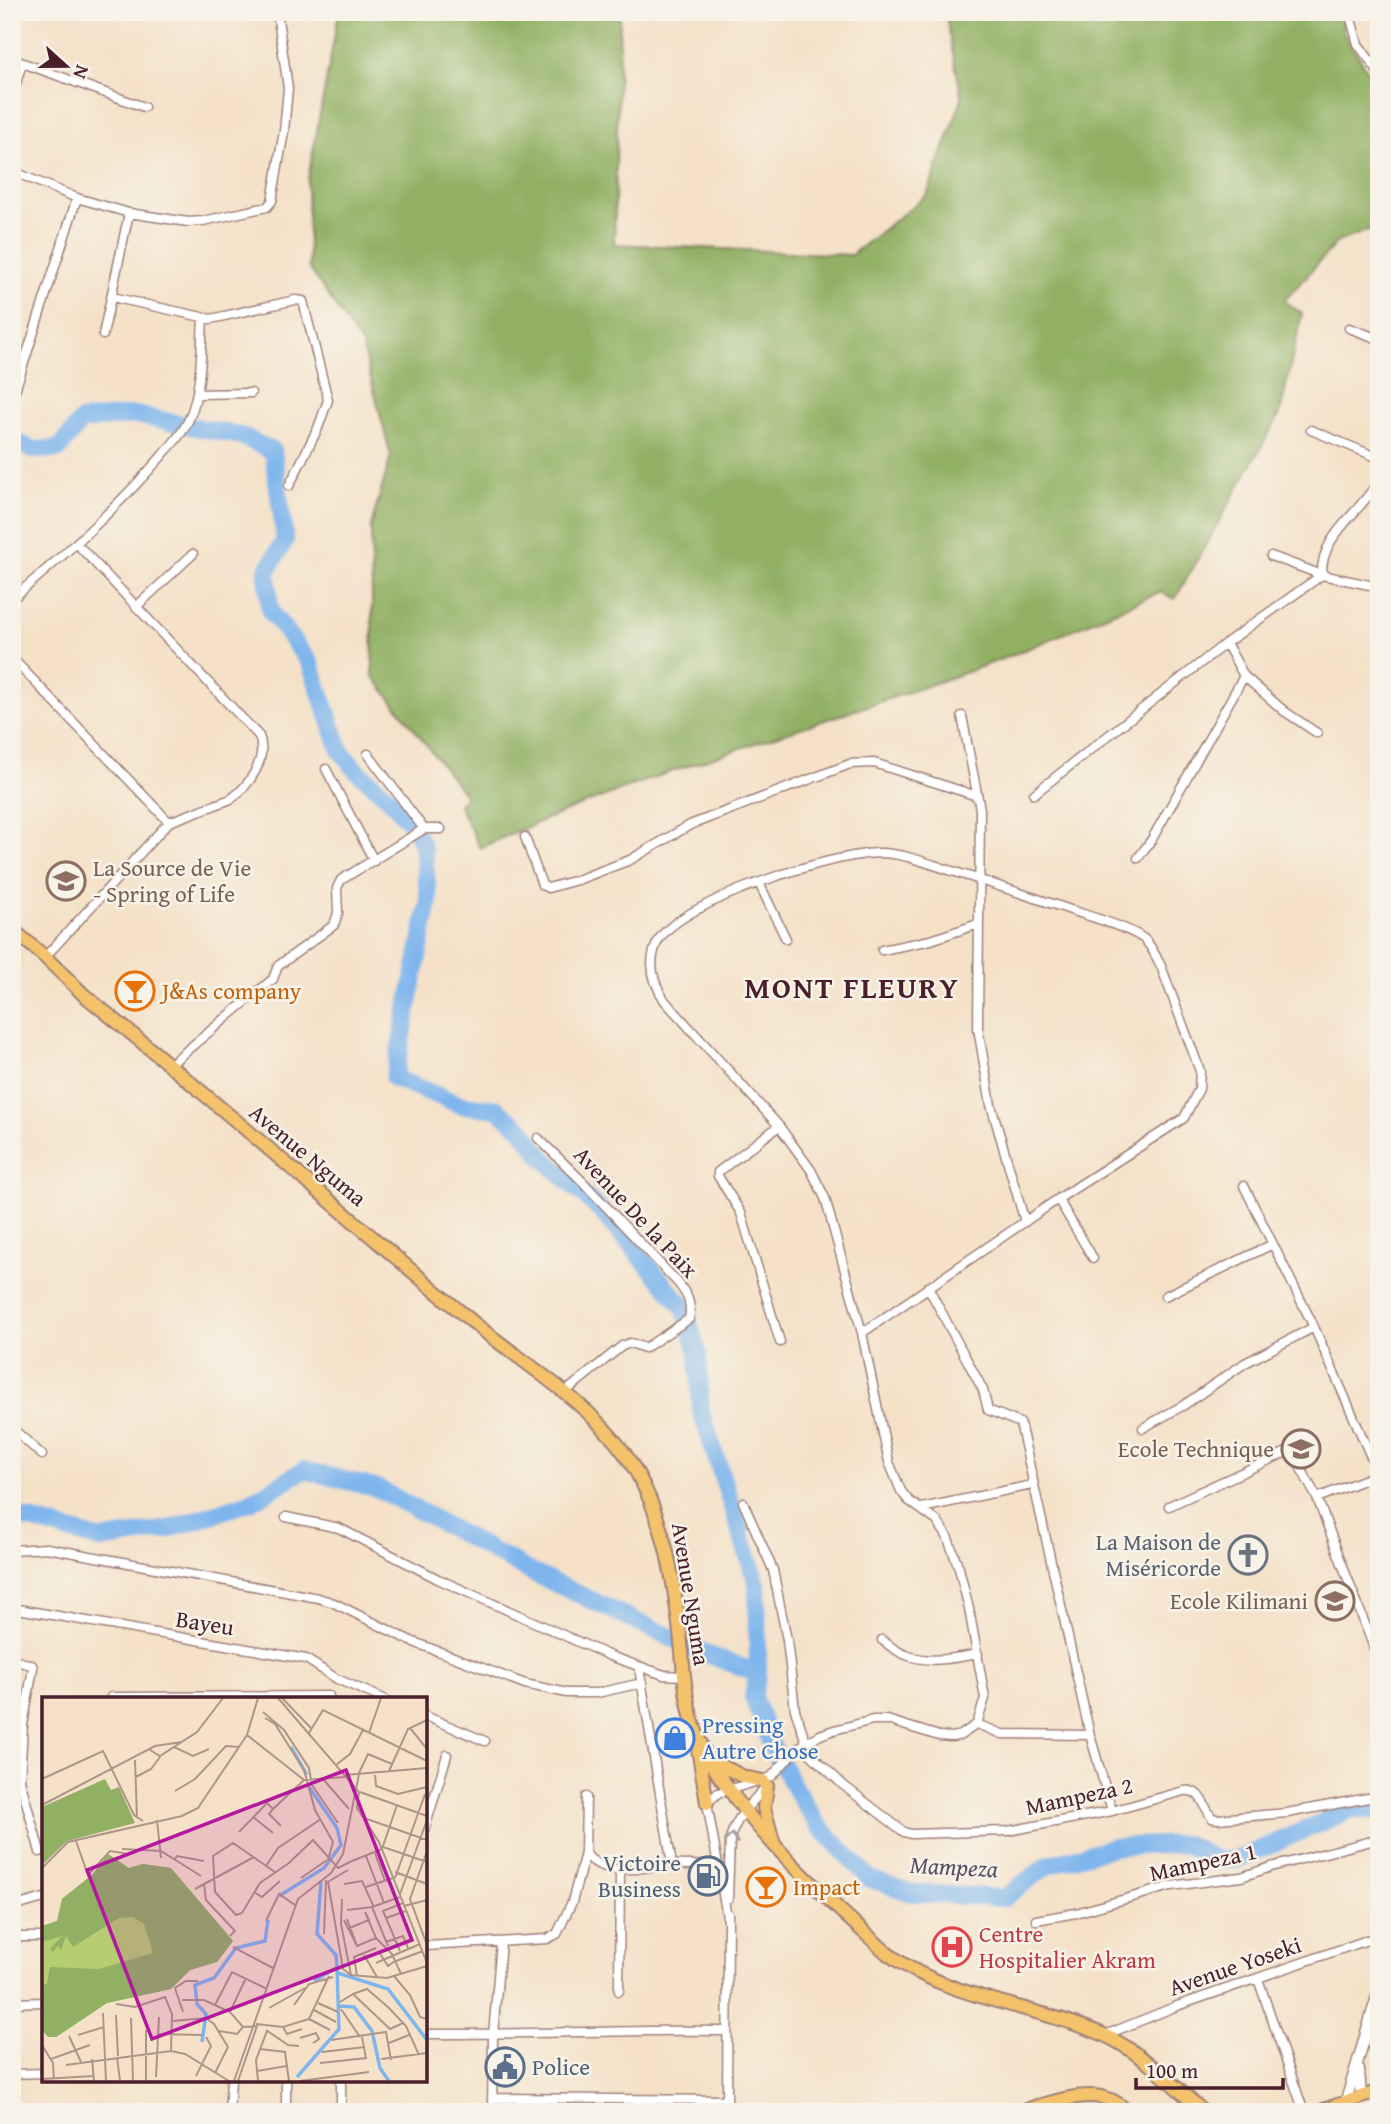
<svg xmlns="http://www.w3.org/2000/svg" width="1391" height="2124" font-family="'Gentium Book Plus',serif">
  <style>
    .forest { fill: #91b064; stroke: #6e6848; stroke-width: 2 }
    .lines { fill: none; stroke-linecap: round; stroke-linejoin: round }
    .stream { stroke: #7eb5ed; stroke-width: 2.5 }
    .river { stroke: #7eb5ed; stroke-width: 18 }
    .minor-casing { stroke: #9f807a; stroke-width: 11 }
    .tertiary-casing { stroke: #9f807a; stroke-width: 13 }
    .primary-casing { stroke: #9f807a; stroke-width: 16 }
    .minor { stroke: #fff; stroke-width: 8 }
    .tertiary { stroke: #fff; stroke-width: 10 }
    .primary { stroke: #f3c26a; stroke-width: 12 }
    .oneway { stroke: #ae9aa0 }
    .labels { text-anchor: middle; stroke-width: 5; stroke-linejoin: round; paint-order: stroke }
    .education-label { font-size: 23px; fill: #785e54; stroke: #f7f3e8; text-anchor: end }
    .food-label { font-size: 23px; fill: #c56008; stroke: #f7f3e8; text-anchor: start }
    .street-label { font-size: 23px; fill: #4a1f2b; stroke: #f7f3e8 }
    .worship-label { font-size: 23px; fill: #5b616d; stroke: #f7f3e8; text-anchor: end }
    .shop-label { font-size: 23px; fill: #366cbe; stroke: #f7f3e8; text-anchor: start }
    .service-label { font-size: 23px; fill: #4e5e75; stroke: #f7f3e8; text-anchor: end }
    .health-label { font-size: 23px; fill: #be3a42; stroke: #f7f3e8; text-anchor: start }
    .water-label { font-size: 24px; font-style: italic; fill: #5a4c65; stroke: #f7f3e8 }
    .district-label { font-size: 30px; font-weight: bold; letter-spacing: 2px; fill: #4a1f2b; stroke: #f7f3e8 }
    .inset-river { fill: none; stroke: #7eb5ed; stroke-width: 3.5 }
    .inset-road { fill: none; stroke: #b09389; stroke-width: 2 }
    .view { fill: #b5179e; fill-opacity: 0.15; stroke: #b5179e; stroke-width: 3.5 }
    .inset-edge { fill: none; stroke: #4a1f2b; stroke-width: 3.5 }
  </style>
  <rect width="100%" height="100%" fill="#f7f3e8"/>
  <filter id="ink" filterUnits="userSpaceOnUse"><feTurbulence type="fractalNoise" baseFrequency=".0143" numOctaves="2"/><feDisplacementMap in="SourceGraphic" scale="14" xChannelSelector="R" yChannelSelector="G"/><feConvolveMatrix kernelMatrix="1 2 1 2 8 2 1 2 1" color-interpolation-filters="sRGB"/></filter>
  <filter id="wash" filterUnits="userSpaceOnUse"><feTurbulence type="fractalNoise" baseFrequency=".00686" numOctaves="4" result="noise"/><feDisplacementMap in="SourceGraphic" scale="28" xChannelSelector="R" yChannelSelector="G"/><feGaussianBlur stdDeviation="1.57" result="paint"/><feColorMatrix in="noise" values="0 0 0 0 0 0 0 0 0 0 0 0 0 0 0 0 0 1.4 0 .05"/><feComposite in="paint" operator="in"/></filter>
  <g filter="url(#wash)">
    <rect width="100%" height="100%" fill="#f4e1c8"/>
    <path class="forest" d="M339,12h281l-6,232 237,11 76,-60 35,-96 -17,-87h397l1,20 36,56v138l-42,16 -53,59 18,13 -22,100 -105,185 -15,-7c-55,23 -110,49 -166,70 -171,63 -348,109 -514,186l-21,-43 7,-9 -93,-120 -2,-150 20,-70 -29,-111 -53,-77 -2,-84z"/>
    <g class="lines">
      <path class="stream" d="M12,1515h1"/>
      <path class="river" d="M12,440l21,10 26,-1 22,-28 54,-6 106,21 32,15 12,89 -18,31 3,40 40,52 30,87 16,20 32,27 26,30 9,21 6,54 -35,176 67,27 36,4 24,19 21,29 57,52 85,98 14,46 3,58 56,173 1,89 -5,24 18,47 24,45 23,36 52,54 42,14 92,5 44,-33 65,-18 73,-3 30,16h20l114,-50h29
        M13,1515l88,25 68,-11 81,-27 54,-32 75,19 152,83 143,67
        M692,1649l66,24"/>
    </g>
  </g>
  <g filter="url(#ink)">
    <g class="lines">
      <g class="minor-casing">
        <path id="minor" d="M1349,12l9,32 21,29
          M12,59l132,48
          M12,97l10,-34
          M12,171l65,27 52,15 59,9 15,-1 64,-14 5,-6 12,-70 4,-43 -11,-76
          M112,297l99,22 84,-19 8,1 25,99 -10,28 -29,58
          M1349,328l30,11
          M103,335l26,-122
          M197,394l54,-1
          M12,400l65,-202
          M1311,430l68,28
          M1271,556l51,19 57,12
          M12,599c52,-44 103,-89 148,-141 10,-12 23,-24 29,-39 13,-30 12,-68 14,-101
          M136,607l57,-53
          M12,658l157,164
          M1244,676l40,35 33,22
          M962,716l18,93 -2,219 13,77 34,117
          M368,754l56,75
          M326,769l48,92
          M1034,794l192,-151 96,-68c-2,-40 39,-62 57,-95
          M525,837l17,48 6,3 29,-8 53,-20 60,-35 160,-61 24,-1 103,33
          M1138,858l14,-19 92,-163 -18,-33
          M759,883l27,56
          M882,950l49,-10 47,-16
          M45,957l124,-135 62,-23c18,-13 37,-40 28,-63l-182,-192
          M168,1066l105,-87 5,-13 56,-41 4,-12 -1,-25 4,-8 83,-51h17
          M779,1126l-61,46v4l23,37 39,129
          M538,1138l42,41 99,105c9,12 13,20 10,35l-44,29 -15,-5 -8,3 -58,47
          M1244,1186l70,141 61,139 -4,11 -54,21 62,163
          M1058,1199l35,59
          M928,1287l55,103 5,20 32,13 70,312 22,76
          M1165,1296l108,-52
          M12,1428l30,27
          M1143,1428l41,-23 61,-42 69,-36
          M743,1502l30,68 14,70 8,70 11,32
          M1169,1506l122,-56 26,48
          M922,1508l110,-23
          M286,1517l53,11 99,51 172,77 54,19 19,1
          M12,1550l35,-2 271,50 16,5 77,38 114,43 42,9h30l45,-10
          M12,1608l294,51 31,20 47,20
          M882,1640c7,5 15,12 24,15 23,9 49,3 72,-1
          M12,1660l20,5 1,3 -10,57 -3,55 20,72
          M639,1668l33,197
          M111,1699v-2l218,-1
          M425,1716l60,25
          M977,1724l25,10 88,1
          M802,1746l41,39 61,47 7,2 97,-3 104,-20 72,-20c18,-2 19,15 28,27l6,1 69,-6 92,-17
          M425,1828l22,-73
          M585,1853c19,26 57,14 84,12 17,-1 34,1 50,2
          M728,1898l2,-59c6,-22 21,-36 36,-52
          M12,1907l32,-9
          M727,1917l-20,-114 11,-10 53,-16 27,-29 22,-13 14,-5 39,-10h14l52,16 13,1 9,-2 16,-11 8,-26 -16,-89 -10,-41 -12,-32 -10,-15 -29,-21 -7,-9 -12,-29 -27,-129 -37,-135 -14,-28 -32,-44 -114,-125c-12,-18 -18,-39 -7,-60 22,-40 178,-89 224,-88 23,1 45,10 67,17 38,12 77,25 116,38 20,7 64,19 79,31 8,7 12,18 17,27l39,105 -1,18 -15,29 -126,81 -196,134
          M1036,1920l40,-7 95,-27 70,-9 30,-10 108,-28
          M20,1937h24
          M425,1946l122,-7 10,-5 15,-32 13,-49 1,-56
          M1258,1979l46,133
          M619,1991l1,-121
          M12,2003l32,-1
          M425,2034c101,1 201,-5 302,-3
          M1105,2035l72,-29 202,-70
          M12,2074l32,-1
          M286,2080v32
          M492,2098l235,2
          M229,2112l2,-32
          M341,2112v-32
          M492,2112l1,-77 8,-93
          M727,2112l1,-198"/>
      </g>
      <g class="tertiary-casing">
        <path id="tertiary" d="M1359,2069l2,29
          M1345,2104l34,-114"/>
      </g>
      <g class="primary-casing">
        <path id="primary" d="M12,929l33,28 39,38c129,103 252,213 379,319 53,45 120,82 162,140 40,57 50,129 57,198 2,28 5,56 15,83 7,18 17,34 29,50 45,65 104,116 162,169 63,46 144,50 214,80 39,17 70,51 102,78
          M698,1748l9,55
          M708,1759l36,18 19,4
          M767,1786l-3,22 9,33
          M1019,2112c22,-7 63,-21 86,-14 9,2 16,8 23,14
          M1317,2112l62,-21"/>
      </g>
      <use href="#minor" class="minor"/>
      <use href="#tertiary" class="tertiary"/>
      <use href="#primary" class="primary"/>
    </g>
    <defs><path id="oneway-chevron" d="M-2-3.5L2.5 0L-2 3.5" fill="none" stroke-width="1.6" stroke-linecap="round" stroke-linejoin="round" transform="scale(1.75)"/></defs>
    <use class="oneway" href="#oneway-chevron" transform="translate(732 1838) rotate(-79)"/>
  </g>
  <defs>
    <g id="school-ring" transform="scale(2.0125)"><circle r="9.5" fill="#f7f3e8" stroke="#8d6e63" stroke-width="1.5"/><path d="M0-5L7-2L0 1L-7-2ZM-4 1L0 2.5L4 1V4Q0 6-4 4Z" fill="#8d6e63"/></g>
    <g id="bar-ring" transform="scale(2.0125)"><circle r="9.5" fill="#f7f3e8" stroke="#e8710a" stroke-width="1.5"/><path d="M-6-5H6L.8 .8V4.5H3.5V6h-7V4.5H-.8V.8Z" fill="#e8710a"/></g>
    <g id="church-ring" transform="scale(2.0125)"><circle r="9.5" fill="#f7f3e8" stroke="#6b7280" stroke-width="1.5"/><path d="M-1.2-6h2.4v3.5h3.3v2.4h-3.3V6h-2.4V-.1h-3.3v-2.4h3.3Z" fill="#6b7280"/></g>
    <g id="shop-ring" transform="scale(2.0125)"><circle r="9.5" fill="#f7f3e8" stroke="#3f7fe0" stroke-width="1.5"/><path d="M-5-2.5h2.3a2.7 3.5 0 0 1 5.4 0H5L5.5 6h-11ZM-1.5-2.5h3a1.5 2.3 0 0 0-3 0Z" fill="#3f7fe0"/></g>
    <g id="fuel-ring" transform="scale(2.0125)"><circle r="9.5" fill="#f7f3e8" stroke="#5c6f8a" stroke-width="1.5"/><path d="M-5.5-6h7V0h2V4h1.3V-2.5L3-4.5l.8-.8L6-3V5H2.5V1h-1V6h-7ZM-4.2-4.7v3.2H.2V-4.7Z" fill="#5c6f8a"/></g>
    <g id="hospital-ring" transform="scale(2.0125)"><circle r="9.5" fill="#f7f3e8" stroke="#e0444e" stroke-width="1.5"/><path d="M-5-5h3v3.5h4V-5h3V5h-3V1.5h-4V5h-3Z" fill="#e0444e"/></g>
    <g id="civic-ring" transform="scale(2.0125)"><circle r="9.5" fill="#f7f3e8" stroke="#5c6f8a" stroke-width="1.5"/><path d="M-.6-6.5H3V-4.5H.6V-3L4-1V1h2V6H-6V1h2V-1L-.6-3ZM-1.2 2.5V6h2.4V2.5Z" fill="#5c6f8a"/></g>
  </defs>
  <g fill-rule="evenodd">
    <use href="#school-ring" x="66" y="881"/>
    <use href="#bar-ring" x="135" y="991"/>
    <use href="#school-ring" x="1301" y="1449"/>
    <use href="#church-ring" x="1248" y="1555"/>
    <use href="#school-ring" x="1335" y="1601"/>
    <use href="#shop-ring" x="675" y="1738"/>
    <use href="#fuel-ring" x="708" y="1876"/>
    <use href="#bar-ring" x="766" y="1887"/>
    <use href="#hospital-ring" x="952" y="1947"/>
    <use href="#civic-ring" x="505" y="2067"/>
  </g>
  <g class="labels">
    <g class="education-label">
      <text x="93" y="876" text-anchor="start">La Source de Vie<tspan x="93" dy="26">- Spring of Life</tspan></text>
      <text x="1274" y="1457">Ecole Technique</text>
      <text x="1308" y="1609">Ecole Kilimani</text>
    </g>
    <g class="food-label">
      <text x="162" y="999">J&amp;As company</text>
      <text x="793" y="1895">Impact</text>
    </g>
    <g class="street-label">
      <text transform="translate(308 1155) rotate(40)" y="8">Avenue Nguma</text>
      <text transform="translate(636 1212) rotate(47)" y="8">Avenue De la Paix</text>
      <text transform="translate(691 1594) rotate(81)" y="8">Avenue Nguma</text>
      <text transform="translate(205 1623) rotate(9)" y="8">Bayeu</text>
      <text transform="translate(1079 1796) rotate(-12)" y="8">Mampeza 2</text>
      <text transform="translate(1203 1862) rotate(-12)" y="8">Mampeza 1</text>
      <text transform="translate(1235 1966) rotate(-19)" y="8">Avenue Yoseki</text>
    </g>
    <g class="worship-label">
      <text x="1221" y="1550">La Maison de<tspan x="1221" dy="26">Miséricorde</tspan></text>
    </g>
    <g class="shop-label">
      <text x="702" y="1733">Pressing<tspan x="702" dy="26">Autre Chose</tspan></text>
    </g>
    <g class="service-label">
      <text x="681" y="1871">Victoire<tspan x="681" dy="26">Business</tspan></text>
      <text x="532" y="2075" text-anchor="start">Police</text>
    </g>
    <g class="health-label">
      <text x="979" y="1942">Centre<tspan x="979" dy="26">Hospitalier Akram</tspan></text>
    </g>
    <g class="water-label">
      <text transform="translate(954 1867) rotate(3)" y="8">Mampeza</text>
    </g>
    <g class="district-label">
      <text x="852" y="998">MONT FLEURY</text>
    </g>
  </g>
  <g transform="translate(42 1697)">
    <rect width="385" height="385" fill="#f4e1c8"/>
    <path d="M66,157l21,14 14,-4 28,4 62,73 -16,21 -27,8 -19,19 -64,14 -51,34h-8l-6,-7v-104l15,-5 5,-22 31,-25z" fill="#b7cd72"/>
    <path d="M63,82l6,11 8,-3 16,36 -68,18 -25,24v-58zM66,157l21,14 14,-4 28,4 62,73 -16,21 -27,8 -19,19 -64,14 -51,34h-8l-6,-7v-46h5l3,-17 49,2 54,-16 -9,-29 -11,-7 -14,1 -46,29 -7,-11 -5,14 -3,-4 -5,6 -3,-3 12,-13 -20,6v-16l15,-5 5,-22 31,-25z" fill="#91b064"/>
    <path class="inset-river" d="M249,50l16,28M279,184l-4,53 19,21 1,12M237,199l45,-28 17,-23 -4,-17 -28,-41M296,276l50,16 39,51M272,284l22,-13M298,309l14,1 18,24 8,37 9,13M160,345l4,-28 -9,-10 -2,-19 19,-7 22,-30 29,-7 3,-21M255,380l42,-48 -2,-62"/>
    <path class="inset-road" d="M236,1l81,94 -2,16 22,34 48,121M240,1l30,31M221,15l21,18 25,38 3,17 26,38M223,21l10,6 29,46 11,40 18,32 -5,18M368,31l17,21M267,36l14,-23 104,51M327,36l12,-35M205,38l11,-37M132,50l19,9 16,-7M108,53l10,6 37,-24 26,-34M93,63l2,58M294,68l14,-11 13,-24M347,74l19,-42 19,-9M317,76l9,-19 24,10M303,78l82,-7M333,78l1,11 22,8 29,-7M94,80l15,-8 9,-12M0,82l61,-28 31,64 9,6M281,82l26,30M133,94l20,-12 31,-33 13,1M318,95l67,24M0,108l113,-59 27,-4M231,112l-4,5 12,12M211,120l20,16M322,121l63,22M115,123l4,38M197,135l28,-29 6,6 31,-29M34,144l12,34 22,-24 19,3M341,150l44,15M80,152l39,2 40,25M385,154l-17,48 17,46M333,156l10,28M324,159l18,47M132,163l3,-4 27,5M310,164l30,-12 15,-44M224,169l12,-18 43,-29M0,171l26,-26 114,-26 16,-8 49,-73 57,45 41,-3M233,175l-42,-29 -20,13 2,36 21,23 6,-2 18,-30 29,-20 24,-23 25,28 14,-7M353,175l32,12M259,181l26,-18M353,181l30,-84M286,185l15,87 8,6 36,3 40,-12M162,186l2,17 29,31 -5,5M284,186l22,-13M302,187l18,-3 12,26M324,190l27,-9M153,192l59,-32M212,195l8,5 18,-16M358,197l27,-74M300,202l-1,25 10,51M362,209l23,-6M330,210l16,39M305,213l25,-3 28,-10M344,221l20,-7M305,222l10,27M302,223l13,26 19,-8 -11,-26M224,224l13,-27 16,11M305,232l22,-9 -4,-8M282,237l2,-54M334,241l16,16 9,20M344,245l17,-6 5,12M191,250l40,21M358,254l-17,-40 20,-8M337,255l9,14 7,-5M322,258l13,22M354,264l27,-10M334,266l44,-19M315,279l-3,-19 22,-9M352,279l16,19 10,22 7,2M311,297l14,-5 22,19 17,18 13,29M140,303h22l26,12 13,15 14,-1 -19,55M298,305l13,-8 37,35 13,-6M276,306l20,9M74,307l19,3 30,-10 7,17 -1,37M173,308l17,-33 35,17M252,308l15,-21 24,-7M227,311l36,-20M299,312l19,28M272,313l22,12M141,315l-8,-24 11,-7h12M188,315l15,-32M61,316l3,68M74,318l2,41M89,321l2,63M267,322l21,11M131,324l33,-3 8,6 14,23 -13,26M214,327l27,3 26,-8 20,-43M241,330l4,7 15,-5M104,333v51M224,333l22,15 11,1M177,334l18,3 6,-7M117,337l43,1M36,338l26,-8M27,339l12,26M258,341l16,-5 3,6 -6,4M289,343l55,-8 5,28M347,346l20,-8M0,348l11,18 1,18M218,352l25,3 4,29M280,355l43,-5M75,360l3,24M9,362l39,-14M50,362l2,22M339,362l46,-6M278,366l46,-5 -4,-21M24,368l105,-14 14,3 44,27M215,374l30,-5M154,379l15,-30 -5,-9M114,380l3,-60M0,382l52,-3M192,384l64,-182 33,-26 12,-19 16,-80M216,384l-2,-21 11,-29M258,384l69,-9"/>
    <path class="view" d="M304,73l66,170 -260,99 -65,-169z"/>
    <rect width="385" height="385" class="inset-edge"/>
  </g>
  <rect width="1391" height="2124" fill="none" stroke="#f7f3e8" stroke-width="42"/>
  <g transform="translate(66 66) rotate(111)" stroke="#f7f3e8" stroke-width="5" paint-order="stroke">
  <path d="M0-5L12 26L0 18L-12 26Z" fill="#4a1f2b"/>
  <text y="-10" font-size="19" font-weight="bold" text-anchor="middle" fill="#4a1f2b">N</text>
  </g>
  <path d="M1136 2078v10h147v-10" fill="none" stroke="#4a1f2b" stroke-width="3.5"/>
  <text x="1146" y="2078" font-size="21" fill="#4a1f2b" stroke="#f7f3e8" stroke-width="5" paint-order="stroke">100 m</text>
</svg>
